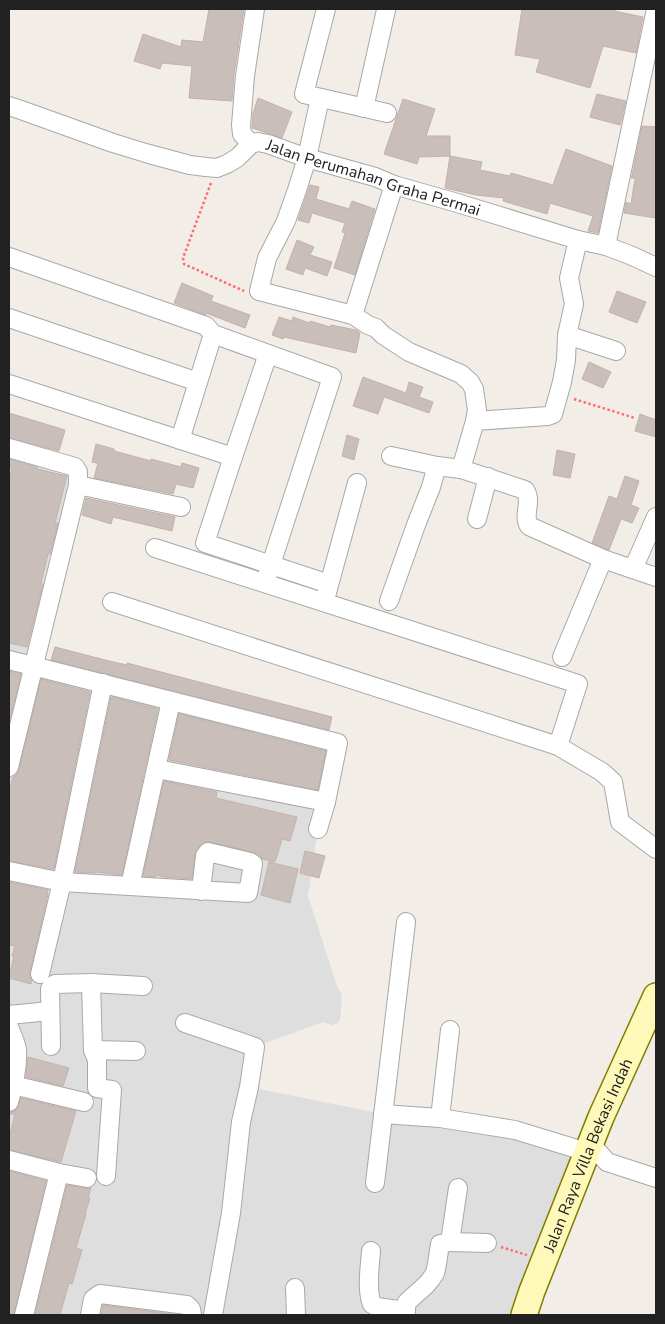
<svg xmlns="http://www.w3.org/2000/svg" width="665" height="1324" font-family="'Nunito Sans',sans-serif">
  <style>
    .residential { fill: #dfdede }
    .building { fill: #cabeba; stroke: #c5b1a8 }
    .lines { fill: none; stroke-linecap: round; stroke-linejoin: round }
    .street-casing { stroke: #a8a8a8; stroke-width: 20 }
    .secondary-casing { stroke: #807e00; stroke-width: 28 }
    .path { stroke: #ff6b6e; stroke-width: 2.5; stroke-dasharray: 2.5 2.5; stroke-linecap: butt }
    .street { stroke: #fff; stroke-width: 18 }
    .secondary { stroke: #fef9b9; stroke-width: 25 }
    .labels { text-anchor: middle; stroke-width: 5; stroke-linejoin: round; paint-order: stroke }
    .street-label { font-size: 16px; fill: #212121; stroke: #fff }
  </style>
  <rect width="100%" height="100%" fill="#f2ede7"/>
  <path class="residential" d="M9,449l66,18 -41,200 304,76 -20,86 -10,67 30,93 3,3 1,6 -2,21 -2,4 -6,2 -9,-3 -68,25 -6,40 134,27 57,4 145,40 -61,157h-515z"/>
  <path class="building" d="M209,9h35l-10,65 -2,27 -43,-3 3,-32 -30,-3 -2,6 -26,-8 9,-27 38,13 1,-7 21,2z
    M522,9h93l-1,2 29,6 -7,36 -33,-7 -13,42 -54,-16 4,-13 -25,-4z
    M597,94l29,7 -6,24 -30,-8z
    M258,98l34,14 -10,26 -30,-10 1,-15z
    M403,99l32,10 -9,27h24v20l-31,1 -2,7 -33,-10z
    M642,126l14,1v91l-32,-5 2,-11 5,2 4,-26h-4l1,-2z
    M566,149l46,17 -14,67 -10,-2 5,-15 -43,-13 -3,11 -44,-13 1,-3 -28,-3 -31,-7 5,-32 32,6 -2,8 30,6 1,-3 42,12z
    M310,185l9,2 -3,12 33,10 3,-8 23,8 -20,66 -21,-7 11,-35 -3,-1 3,-9 -33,-10 -3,10 -11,-3z
    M297,240l17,7 -4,8 22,7 -5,14 -22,-8 -2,7 -17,-6z
    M182,283l31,13 -2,5 39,14 -5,13 -39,-15v2l-32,-12z
    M617,291l29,11 -9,21 -28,-11z
    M279,317l13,4 1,-4 16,6 1,-2 20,6 1,-2 25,5 4,3 -4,20 -72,-16 -1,2 -11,-4z
    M589,362l22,10 -8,16 -21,-9z
    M363,377l43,16 3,-11 14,5 -4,10 14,5 -4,11 -45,-16 -6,17 -25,-8z
    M9,413l56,17 -6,21 -50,-13z
    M640,414l16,6v17l-21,-6z
    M347,435l12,4 -5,21 -12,-4z
    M96,444l18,5v2l37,10v-2l30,8 1,-4 17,5 -6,20 -17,-4 -3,10 -79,-16 4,-15 -6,-1z
    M557,450l18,4 -5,24 -17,-3z
    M9,459l28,8v2l30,7 -12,47h3l-8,31h-2l-7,29 2,1 -16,63 -18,-4v-160l3,-15h-3z
    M625,476l14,5 -8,24 8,3 -7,15 -11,-4 -12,31 -17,-7 17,-47 8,3z
    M86,498l89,19 -3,14 -59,-14 -2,7 -29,-9z
    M55,647l54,14 18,4v-2l205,54 -3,13 -278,-70z
    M9,671l12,3 -12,49z
    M41,679l49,13 -36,177 -45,-8v-68l4,-16 4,-3 2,-4z
    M111,697l47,12 -36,166 -26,-3 -1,1 -20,-1z
    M179,714l147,37 -8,39 -149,-30z
    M164,781l53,11 -1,6 81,19 -7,24 -8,-2 -7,23 -13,-3 -3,-4 -7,-3 -42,-10h-5l-5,4 -5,8 -3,25 -28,-2 -8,-2 -1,2 -12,-1z
    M305,851l20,5 -6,22 -19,-5z
    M269,862l29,7 -8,34 -29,-8z
    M9,882l39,8 -1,3 1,1 -18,78v5l2,3 -1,4 -22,-6 5,-22h-2l3,-10 -6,-1z
    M28,1057l41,11 -6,18 -37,-9z
    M21,1098l55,13 -15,51 -52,-12v-12l6,-24h-6v-2h3l5,-3z
    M9,1171l37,10 -32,134h-5z
    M67,1185l18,3h6l-3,9 2,1 -5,16h1l-10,34 6,2 -10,34 -3,-1 -9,32h-25z
    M103,1305l76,10h-78z"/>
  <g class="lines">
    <g class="street-casing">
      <g id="street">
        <path d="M326,9l-22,85 83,19"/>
        <path d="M320,98l-13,60 -10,32 -11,31 -19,37 -8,33 94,24 15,10 8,3 7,7 26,17 52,22 9,8 4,7 3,21 -2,11"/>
        <path id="s1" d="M9,106l12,4 92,33 36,11 41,11 16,2 11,1 10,-4 10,-6 14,-14 7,-2 10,2 39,14 68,19 19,8 60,17 124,38 28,6 24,9 26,12"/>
        <path d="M364,108l22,-98"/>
        <path d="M251,144l-9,-10 -1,-9 4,-49 10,-67"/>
        <path d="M578,240l-9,38 5,26 -7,31 49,16"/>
        <path d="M606,246l50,-237"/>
        <path d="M9,257l197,69 7,8 119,43 -67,206"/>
        <path d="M353,315l41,-130"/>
        <path d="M9,318l189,64"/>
        <path d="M9,384l224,73 35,-103"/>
        <path d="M180,440l33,-106"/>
        <path d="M9,448l66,19 3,5v13l-69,282"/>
        <path d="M391,456l46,10 24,3 64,21c8,12 -3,25 4,36l74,33 53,18"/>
        <path d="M233,457l-28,86 124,41"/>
        <path d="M461,469l14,-48 73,-5 5,-2 9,-32 4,-22 1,-25"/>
        <path d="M78,485l103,22"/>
        <path d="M477,519l11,-42"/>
        <path d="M155,548l423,136 -20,62"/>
        <path d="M633,569l23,-52"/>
        <path d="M326,596l31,-113"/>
        <path d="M389,601l27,-76 15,-38 6,-21"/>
        <path d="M112,602l446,144 44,26 11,10 7,40 36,27"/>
        <path d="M562,657l41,-98"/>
        <path d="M9,660l329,83 -12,59 -8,27"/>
        <path d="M157,769l169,33"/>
        <path d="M9,871l53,11 186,11 5,-29 -3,-2 -42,-10 -3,4 -4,35"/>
        <path d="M130,886l41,-185"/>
        <path d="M40,974l22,-92 41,-199"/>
        <path d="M91,983l2,67 4,10v28l15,2 -6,86"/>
        <path d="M9,1015l41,-4"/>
        <path d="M185,1023l70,24 -6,40 -8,35 -10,91 -18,102"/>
        <path d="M9,1027c3,8 7,15 8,23 1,15 -4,38 -8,52"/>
        <path d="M51,1046l-1,-57 2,-3 3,-2 36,-1 52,3"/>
        <path d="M93,1050l43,1"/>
        <path d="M13,1085l71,17"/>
        <path d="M383,1114l57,4 75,12 72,22"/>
        <path d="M440,1118l10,-88"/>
        <path d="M590,1143l17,19 49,16"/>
        <path d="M9,1160l50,13 -35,142"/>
        <path d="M59,1173l28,5"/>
        <path d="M375,1183l31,-261"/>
        <path d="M450,1242l37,1"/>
        <path d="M371,1251c-1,15 -5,39 1,53l5,3 29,4"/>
        <path d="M295,1288l1,27"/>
        <path d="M90,1315l3,-16 7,-5 87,11 4,4 1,6"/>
        <path d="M405,1315l2,-13 19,-17 5,-6 4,-6 2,-9 3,-20 10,-2 8,-54"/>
      </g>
    </g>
    <g class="secondary-casing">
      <g id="secondary">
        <path id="s2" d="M524,1315l8,-24 69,-174 55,-121"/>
      </g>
    </g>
    <path class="path" d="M211,183l-28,75 1,6 60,27
      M574,399l61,19
      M501,1247l26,8"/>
    <use href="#street" class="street"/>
    <use href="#secondary" class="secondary"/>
  </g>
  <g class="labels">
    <g class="street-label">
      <text dy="6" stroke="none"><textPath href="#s1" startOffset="388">Jalan Perumahan Graha Permai</textPath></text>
      <text dy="6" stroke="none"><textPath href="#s2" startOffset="172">Jalan Raya Villa Bekasi Indah</textPath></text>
    </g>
  </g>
  <rect width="665" height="1324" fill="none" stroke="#212121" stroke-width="20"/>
</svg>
